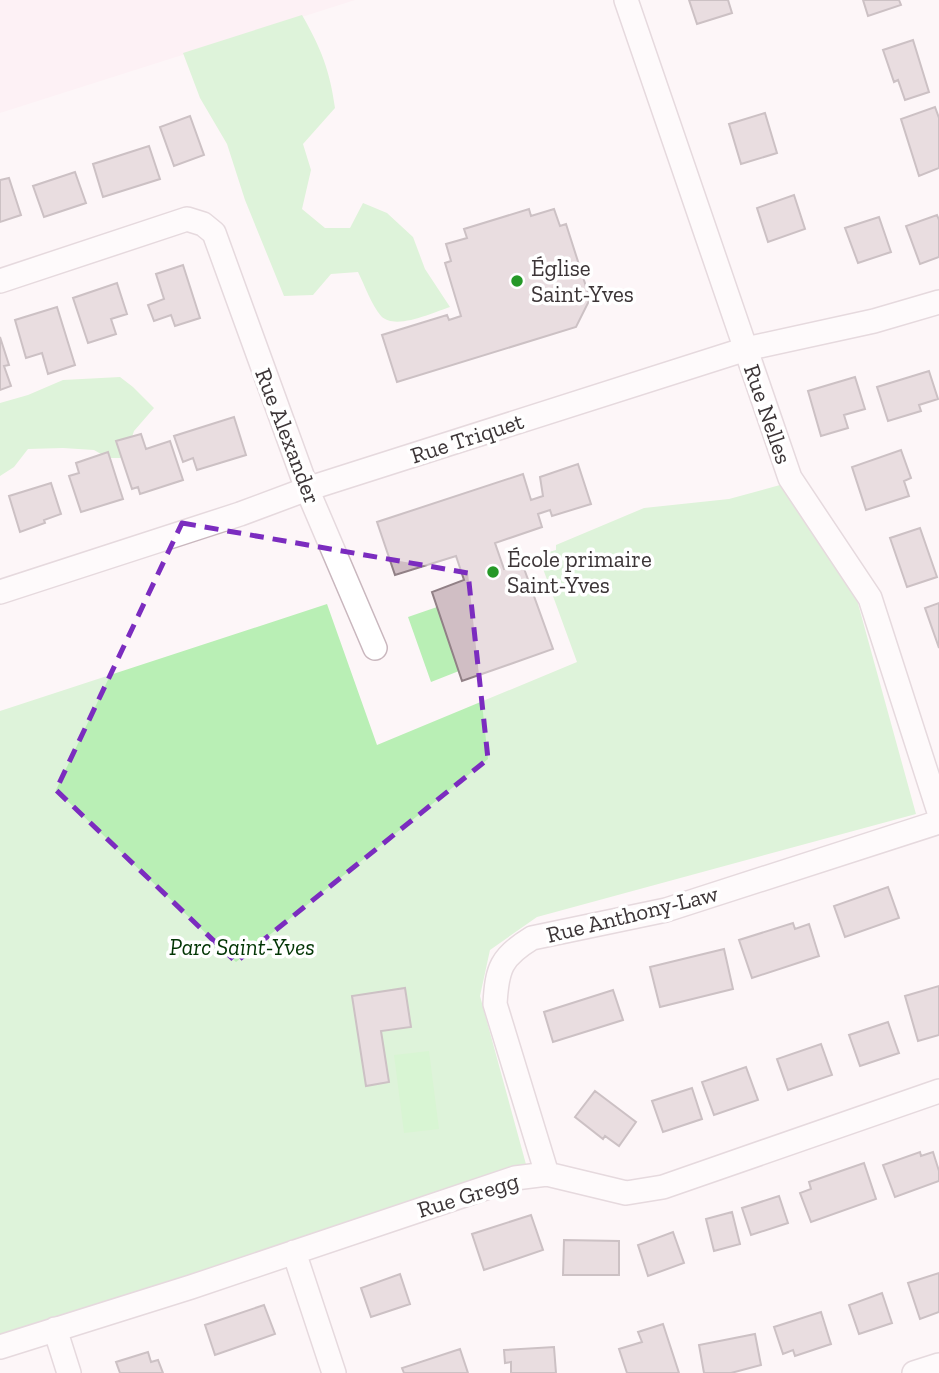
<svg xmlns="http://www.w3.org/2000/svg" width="939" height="1373" font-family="'Zilla Slab',serif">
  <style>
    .built { fill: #fcebf1 }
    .green { fill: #b9efb5 }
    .water { fill: #acf3a7 }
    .building { fill: #d0bec4; stroke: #918086; stroke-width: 2 }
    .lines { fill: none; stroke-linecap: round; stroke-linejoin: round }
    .minor-casing { stroke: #c9b7be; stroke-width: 26 }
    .minor { stroke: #fff; stroke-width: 23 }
    .marked { fill: none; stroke: #7b2cbf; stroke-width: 5; stroke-dasharray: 14 9; stroke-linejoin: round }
    .poi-dot { fill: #259827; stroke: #fff; stroke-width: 2.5 }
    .labels { text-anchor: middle; stroke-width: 7; stroke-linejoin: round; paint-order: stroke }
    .poi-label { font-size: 23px; fill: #3c3537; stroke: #fff; text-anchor: start }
    .street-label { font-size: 23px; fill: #3c3537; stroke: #fff }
    .park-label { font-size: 23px; font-style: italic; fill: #023504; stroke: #fff }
  </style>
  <rect width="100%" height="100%" fill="#fdf6f8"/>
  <path class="built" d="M0,0h355l-355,113z"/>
  <path class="green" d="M302,15c19,33 28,56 33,93l-32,36 8,26 -9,39 23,19h25l13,-25 24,10 26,24 12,32 25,38c-16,5 -55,24 -69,9 -10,-12 -16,-30 -23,-44l-27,2 -18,21 -29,1 -39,-96 -18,-56 -27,-46 -17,-45z
    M120,377l13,10 21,21 -20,23 -9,27h-17l-14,-8 -31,-2 -35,1 -14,18 -14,9v-73l28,-8 35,-15z
    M780,485l77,115 59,214 -379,103 -47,33 -10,46 47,172 -527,176v-633l327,-107 50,141 200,-83 -39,-107 18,-5v-5l88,-37 85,-9z
    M437,607l22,64 -28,11 -23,-65z"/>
  <path class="water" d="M429,1051l10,78 -35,4 -10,-78z"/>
  <path class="building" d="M689,0h39l4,13 -35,11z
    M863,0h36l2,5 -33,11z
    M913,40l16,52 -24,8 -7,-20 -4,2 -11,-32z
    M935,107l4,11v50l-20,8 -18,-57z
    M765,113l12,40 -36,11 -12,-40z
    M190,116l14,39 -30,11 -14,-39z
    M149,146l11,33 -57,18 -10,-33z
    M75,172l11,31 -42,14 -11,-31z
    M9,178l12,37 -21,7v-42z
    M794,195l11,34 -37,13 -11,-34z
    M529,209l2,7 23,-7 6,17 6,-2 24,75 -14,28 -179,55 -15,-47 65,-20 2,5 12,-4 -16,-53 6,-2 -5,-17 21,-6 -3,-9z
    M937,215l2,5v37l-19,7 -14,-38z
    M879,217l12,35 -33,11 -13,-35z
    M183,265l17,53 -25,8 -4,-11 -17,6 -6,-16 16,-6 -8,-25z
    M117,283l10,31 -16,5 5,15 -28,9 -15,-45z
    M57,307l18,58 -27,9 -6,-21 -16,5 -11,-38z
    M0,337l9,28 -5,1 7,20 -11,4z
    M929,371l9,28 -19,6 2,6 -33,10 -11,-34z
    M855,377l10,32 -21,6 4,13 -27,8 -13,-45z
    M234,417l12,38 -49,15 -4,-12 -10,4 -9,-26z
    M141,434l5,15 24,-8 13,39 -43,14 -2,-7 -6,2 -16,-48z
    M901,450l10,28 -7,3 5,15 -43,14 -14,-43z
    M108,452l15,47 -42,13 -12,-36 10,-3 -3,-10z
    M578,464l13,40 -39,12 -2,-6 -12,4 4,13 -47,16 9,26 18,-6 31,86 -91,32 -30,-89 32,-12 -8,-24 -61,19 -18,-53 146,-48 8,26 12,-4 -3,-19z
    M51,483l10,31 -17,6 1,3 -25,9 -11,-36z
    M920,528l17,49 -30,10 -17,-49z
    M939,603v45l-14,-40z
    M888,887l11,31 -54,19 -11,-31z
    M793,923l2,6 14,-5 10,32 -67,22 -13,-38z
    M724,949l9,40 -73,18 -10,-40z
    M939,986v49l-21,6 -13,-45z
    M405,988l6,39 -30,4 8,51 -23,4 -14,-90z
    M613,990l10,30 -70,22 -9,-30z
    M888,1022l11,31 -39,13 -11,-31z
    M821,1044l11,31 -44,15 -11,-31z
    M746,1067l12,33 -44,15 -12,-33z
    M692,1088l10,31 -39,13 -11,-31z
    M595,1091l41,31 -17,24 -14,-10 -2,3 -28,-22z
    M920,1152l1,4 12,-4 6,19v10l-44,16 -12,-32z
    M864,1163l12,36 -65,23 -11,-29 11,-4 -2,-7z
    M779,1196l9,27 -37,12 -9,-27z
    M732,1212l8,32 -26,7 -8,-32z
    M531,1215l12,35 -59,20 -12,-36z
    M673,1232l11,31 -36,13 -10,-31z
    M564,1240l55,1v34h-56z
    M939,1273v39l-19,7 -12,-36z
    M400,1274l10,30 -39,13 -10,-29z
    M882,1293l10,30 -33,11 -10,-29z
    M264,1305l11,29 -60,21 -10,-30z
    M821,1312l10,32 -36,12 -2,-6 -10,4 -9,-27z
    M663,1324l16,49h-52l-8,-24 23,-7 -4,-10z
    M755,1334l6,31 -30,8h-27l-5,-28z
    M554,1347l2,26h-45v-11l-6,1 -1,-13z
    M460,1349l8,24h-64l-2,-5z
    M148,1352l3,10 7,-2 5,13h-43l-4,-11z"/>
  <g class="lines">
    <g class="minor-casing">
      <path id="minor" d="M626,0l164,478 80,120 69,214
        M0,281l187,-62 16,5 11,9 93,256 68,159
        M0,592l240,-78 67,-25 439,-140 128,-28 65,-19
        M547,1174l-52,-170c2,-36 6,-47 37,-66l134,-28 273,-88
        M294,1252l40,121
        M55,1329l14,44
        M0,1347l191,-60 324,-109 32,-4 79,19 37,-6 276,-96
        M914,1373l25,-8"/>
    </g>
    <use href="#minor" class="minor"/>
  </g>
  <path d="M0 0H939V1373H0ZM182,523l286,50 20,186 -252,203 -180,-172z" fill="#fdf6f8" fill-opacity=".55" fill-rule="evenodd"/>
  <path class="marked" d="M182,523l286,50 20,186 -252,203 -180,-172z"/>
  <g class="poi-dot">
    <circle cx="517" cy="281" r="7"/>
    <circle cx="493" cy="572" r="7"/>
  </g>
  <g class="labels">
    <g class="poi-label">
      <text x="531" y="276">Église<tspan x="531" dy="26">Saint-Yves</tspan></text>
      <text x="507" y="567">École primaire<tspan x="507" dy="26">Saint-Yves</tspan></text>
    </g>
    <g class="street-label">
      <text transform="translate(768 414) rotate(71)" y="8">Rue Nelles</text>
      <text transform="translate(288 436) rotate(69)" y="8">Rue Alexander</text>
      <text transform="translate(467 438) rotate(-18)" y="8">Rue Triquet</text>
      <text transform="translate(632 914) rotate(-14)" y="8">Rue Anthony-Law</text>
      <text transform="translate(468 1195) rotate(-17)" y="8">Rue Gregg</text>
    </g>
    <g class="park-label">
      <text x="242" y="955">Parc Saint-Yves</text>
    </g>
  </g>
</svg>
